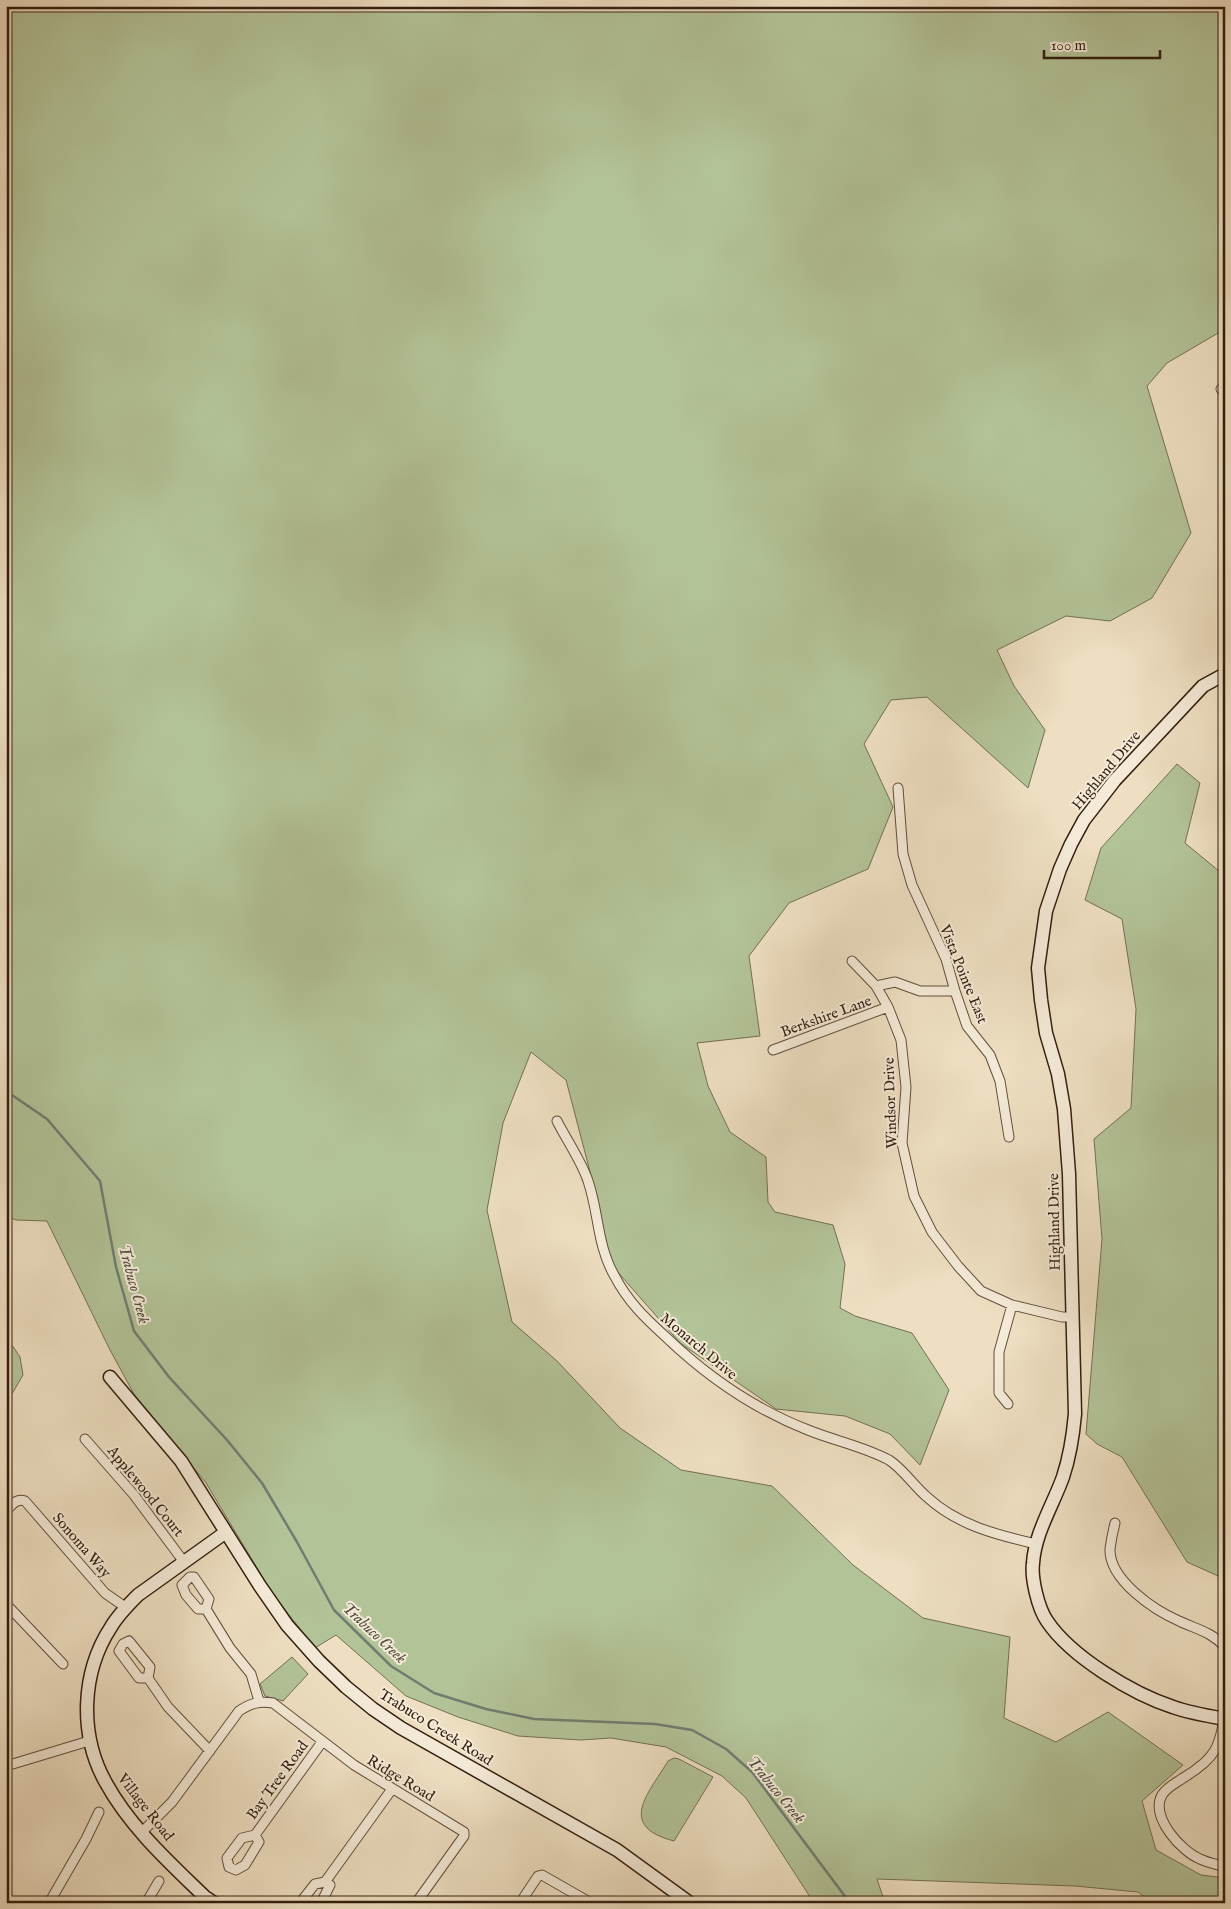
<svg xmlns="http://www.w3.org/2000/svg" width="1231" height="1909" font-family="'IM FELL English',serif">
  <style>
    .green { fill: #b3c398; stroke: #737053 }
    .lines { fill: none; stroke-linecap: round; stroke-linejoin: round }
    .stream { stroke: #707d71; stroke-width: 2.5 }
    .street-casing { stroke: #624e3b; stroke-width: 11 }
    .secondary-casing { stroke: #331e0e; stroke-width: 15 }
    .street { stroke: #f4ead7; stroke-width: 9 }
    .secondary { stroke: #f4ead7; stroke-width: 12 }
    .labels { text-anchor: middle; stroke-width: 4; stroke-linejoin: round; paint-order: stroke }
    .street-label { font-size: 15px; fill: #331e0e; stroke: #f4ead7 }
    .water-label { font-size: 16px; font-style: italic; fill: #524e40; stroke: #f4ead7 }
  </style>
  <rect width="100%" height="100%" fill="#eedfc2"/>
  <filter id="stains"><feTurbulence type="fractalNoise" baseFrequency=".004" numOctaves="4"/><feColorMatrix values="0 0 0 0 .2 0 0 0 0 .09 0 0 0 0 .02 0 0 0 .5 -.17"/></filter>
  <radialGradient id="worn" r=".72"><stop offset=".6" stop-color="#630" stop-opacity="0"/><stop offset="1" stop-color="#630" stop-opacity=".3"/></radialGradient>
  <path class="green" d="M6,6h1219v323l-58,34 -20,23 44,147 -39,65 -42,23 -44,-5 -69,34 17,36 31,44 -17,58 -101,-91 -36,3 -27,44 29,63 -25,62 -79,34 -40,53 11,80 -63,7 11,43 22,46 36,25 2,45 7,10 58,13 12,39 -5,44 15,8 57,17 37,57 -29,75 -30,-31 -45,-18 -69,-7 -96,-66 -72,-82 -9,-55 -33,-126 -35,-28 -28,71 -16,87 25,112 45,39 63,67 61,42 91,16 81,79 70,53 87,19 -6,81 52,24 52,-30 75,53 -41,36 14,49 45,25 24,3v25h-73l-14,-11 -63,-6 -198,-7 8,24h-71l-68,-105 -24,-22 -56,-29 -55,-9 -30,2 -63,-4 -60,-19 -52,-21 -70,-61 -21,13 -43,-55 -66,-110 -72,-89 -24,-44 -63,-129 -31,-1 -10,-4z
    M1177,764l23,19 -15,60 40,33v703l-38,-17 -65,-105 -25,-13 -11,-10 16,-195 -8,-100 37,-31 5,-99 -14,-90 -37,-19 16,-52z
    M6,1336l14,21 3,18 -17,29z
    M292,1657l16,17 -25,27 -18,-5 -5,-12z
    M674,1758l5,1 34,18 -39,64c-58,-15 -25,-48 -6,-80z"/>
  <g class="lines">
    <path class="stream" d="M6,1091l41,28 53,62 16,86 18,64 35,46 58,63 35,43 35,59 37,68 57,56 43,27 52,16 48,10 121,5 37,6 34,19 26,23 98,131"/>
    <g class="street-casing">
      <path id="street" d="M1221,389l4,3
        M898,788l5,66 9,31 34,74 9,32 12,35 23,29 10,26 9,56
        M852,961l24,25 12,21 13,33 5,47 -4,56 12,53 18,36 26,34 23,25 31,14 50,12h10
        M876,986l19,-4 25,9h35
        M773,1050l115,-43
        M557,1121c9,18 25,41 31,60 11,32 9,64 26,94 14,27 31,43 53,63 42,40 87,71 141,92 27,11 55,16 81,30 14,9 25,26 38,37 30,28 70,38 109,47
        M1008,1404l-9,-11v-41l13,-47
        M85,1439l49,56 50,67
        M6,1511c6,-6 10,-13 19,-10l80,92 20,14
        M1115,1523c-2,8 -4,18 -5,26 -1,31 44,61 69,72 17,8 33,11 46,26
        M6,1604l57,60
        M206,1609h-8l-12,-14 -4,-10 8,-8h4l15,22 -3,10 24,39 21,26 8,27
        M148,1678h-9l-20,-27 4,-7 6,-3 21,26 -2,11 20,29 42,44
        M6,1766l83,-25
        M6,1779v10
        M142,1832l30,-30 67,-91c12,-8 20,-10 34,-8l81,62 110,67v4l-48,67
        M255,1835l4,7 -14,23 -9,5 -7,-3 -2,-9 15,-20 13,-3 67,-93
        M1222,1866c-7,-2 -16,-4 -22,-7 -19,-8 -50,-42 -38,-64 5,-8 14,-12 21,-17 32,-19 38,-31 42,-68
        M49,1903l37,-64 13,-27
        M146,1903l13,-22
        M300,1903l15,-19 10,-2 67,-93
        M321,1903l9,-18 -5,-3
        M520,1903l18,-27 4,-1 49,28"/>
    </g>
    <g class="secondary-casing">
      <path id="secondary" d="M1225,674l-22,12 -88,94 -31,40 -13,24 -11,25 -14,42 -8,57 3,32 5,33 12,41 6,35 5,65 6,240c-2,22 -5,42 -12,63 -10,28 -28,56 -30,86 -2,15 5,45 14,58 24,36 86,73 126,86 17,6 35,9 52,12
        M110,1377l71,84 79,125 27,39 32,36 27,26 27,22 28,19 216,122 73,53
        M214,1903l-9,-6c-35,-34 -75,-70 -99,-114 -27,-48 -25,-110 5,-156 7,-12 17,-22 27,-32l88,-63"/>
    </g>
    <use href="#street" class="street"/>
    <use href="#secondary" class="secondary"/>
  </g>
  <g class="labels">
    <g class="street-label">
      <text transform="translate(1106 770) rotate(-50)" y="5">Highland Drive</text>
      <text transform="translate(964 974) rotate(68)" y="5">Vista Pointe East</text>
      <text transform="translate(826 1016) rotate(-20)" y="5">Berkshire Lane</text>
      <text transform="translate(890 1103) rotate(-92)" y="5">Windsor Drive</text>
      <text transform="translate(1054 1222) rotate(-91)" y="5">Highland Drive</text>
      <text transform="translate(699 1346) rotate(40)" y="5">Monarch Drive</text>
      <text transform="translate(146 1491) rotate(51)" y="5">Applewood Court</text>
      <text transform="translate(82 1545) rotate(49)" y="5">Sonoma Way</text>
      <text transform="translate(436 1727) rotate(32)" y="5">Trabuco Creek Road</text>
      <text transform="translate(401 1778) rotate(31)" y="5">Ridge Road</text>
      <text transform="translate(277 1780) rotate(-54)" y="5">Bay Tree Road</text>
      <text transform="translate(146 1807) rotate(52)" y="5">Village Road</text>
    </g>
    <g class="water-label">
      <text transform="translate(135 1284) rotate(75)" y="6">Trabuco Creek</text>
      <text transform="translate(375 1632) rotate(43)" y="6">Trabuco Creek</text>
      <text transform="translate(777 1789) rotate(51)" y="6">Trabuco Creek</text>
    </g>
  </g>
  <rect width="1231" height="1909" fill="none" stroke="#eedfc2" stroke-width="25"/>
  <rect x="8" y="8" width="1216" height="1894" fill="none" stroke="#331e0e" stroke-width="2.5"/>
  <rect x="12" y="12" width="1206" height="1884" fill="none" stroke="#331e0e"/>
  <path d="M1044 50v8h116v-8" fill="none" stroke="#331e0e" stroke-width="2.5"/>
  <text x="1051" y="50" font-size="15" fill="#331e0e" stroke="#f4ead7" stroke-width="4" paint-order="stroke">100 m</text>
  <rect width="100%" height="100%" filter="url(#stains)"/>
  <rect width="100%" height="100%" fill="url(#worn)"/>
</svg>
